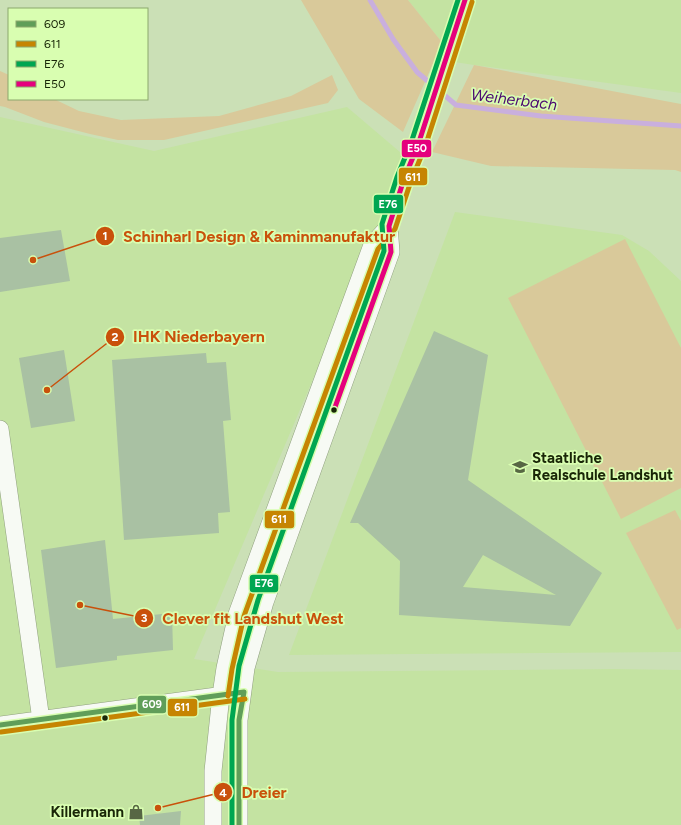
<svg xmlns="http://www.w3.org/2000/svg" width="681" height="825" font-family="Figtree,sans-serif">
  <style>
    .built { fill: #c4e3a2 }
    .green { fill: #d9c99a }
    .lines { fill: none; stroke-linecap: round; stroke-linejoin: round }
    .stream { stroke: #c9afdd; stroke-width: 5 }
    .building { fill: #a9c1a3; fill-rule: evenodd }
    .minor-casing { stroke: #8f9f7e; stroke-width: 18 }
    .minor { stroke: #f7faf4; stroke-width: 17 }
    .bus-1-casing { stroke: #d9feb1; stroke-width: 8 }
    .bus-2-casing { stroke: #d9feb1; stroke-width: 8 }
    .bus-3-casing { stroke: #d9feb1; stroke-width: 8 }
    .bus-4-casing { stroke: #d9feb1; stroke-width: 8 }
    .bus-1 { stroke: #609e59; stroke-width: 5 }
    .bus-2 { stroke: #c68502; stroke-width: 5 }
    .bus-3 { stroke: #00a651; stroke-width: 5 }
    .bus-4 { stroke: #e5007d; stroke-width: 5 }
    .bus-dot { fill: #192607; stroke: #d9feb1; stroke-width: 1.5 }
    .labels { text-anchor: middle; stroke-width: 3.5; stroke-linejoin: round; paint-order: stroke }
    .poi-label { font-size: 15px; font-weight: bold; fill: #192607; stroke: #d9feb1; text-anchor: start }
    .water-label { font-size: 16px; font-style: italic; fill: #4d0c71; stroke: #d9feb1 }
    .leader { fill: none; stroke: #c9510b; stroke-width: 1.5 }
    .callout-dot { fill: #c9510b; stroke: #d9feb1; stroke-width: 1.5 }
    .mark-label { font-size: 12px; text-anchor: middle; font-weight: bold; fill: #fff }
    .callout-label { font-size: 16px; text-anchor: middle; font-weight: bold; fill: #c9510b; stroke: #d9feb1; stroke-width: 3.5; stroke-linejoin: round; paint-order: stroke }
    .line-badge { stroke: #d9feb1; stroke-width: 1.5 }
    .badge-label { font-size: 11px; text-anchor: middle; font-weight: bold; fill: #fff }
  </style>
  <rect width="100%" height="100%" fill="#cbe0b6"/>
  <path class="built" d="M408,0h273v93l-207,-28 -39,-6 6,-18z
    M347,107l60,51 -213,501 84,13 335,-3 68,1v155h-681v-708l154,34z
    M455,212l167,23 27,16 32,30v371l-392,3z"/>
  <path class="green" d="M301,0h107l33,41 -6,18 -32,73 -44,-33z
    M474,65l207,39v68l-6,-2 -184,-4 -59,-14z
    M0,71l9,4v24h45l25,12 42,9 98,-4 72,-20 41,-21 6,15 -10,13 -164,37h-46l-28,-6 -46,-12 -39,-15 -5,-1z
    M625,239l56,109v140l-60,31 -113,-221z
    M675,510l6,11v107l-4,2 -51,-97z"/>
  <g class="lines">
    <path class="stream" d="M370,0l23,39 24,33 39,33 85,11 140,10"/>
  </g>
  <path class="building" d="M61,230l9,51 -70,11v-54z
    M434,331l54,24 -20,125 134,93 -32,53 -171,-11 1,-54 -42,-38h-8zM483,555l73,40 -93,-8z
    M64,350l11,71 -44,7 -12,-70z
    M206,353l1,10 19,-1 5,58 -8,1 7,91 -12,1 1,20 -95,7 -12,-180z
    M105,540l8,79 59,-6 1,37 -56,6v4l-61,8 -15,-118z
    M181,811l-1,14h-40l-1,-9z"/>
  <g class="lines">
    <g class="minor-casing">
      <path id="minor" d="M0,429l41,291
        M0,725l232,-31
        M213,825v-54l8,-76 4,-27 12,-54 135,-369 17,-19
        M239,825v-105l7,-52 19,-66 126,-350 -2,-26 15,-47 14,-34 34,-102 13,-43"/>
    </g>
    <use href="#minor" class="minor"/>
    <g class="bus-1-casing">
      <path id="bus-1" d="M0,725l244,-33
        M239,825v-105l5,-28"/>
    </g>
    <g class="bus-2-casing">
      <path id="bus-2" d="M228,696l4,-27 12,-53 134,-367 17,-20 16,-48 14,-34 47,-145
        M1,732l244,-33"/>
    </g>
    <g class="bus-3-casing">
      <path id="bus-3" d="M232,825v-105l7,-54 19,-66 126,-349 -2,-27 15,-47 14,-34 47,-143"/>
    </g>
    <g class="bus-4-casing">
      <path id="bus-4" d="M334,410l57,-158 -2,-26 15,-47 14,-34 47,-145"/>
    </g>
    <use href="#bus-1" class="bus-1"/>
    <use href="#bus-2" class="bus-2"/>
    <use href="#bus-3" class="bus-3"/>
    <use href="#bus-4" class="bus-4"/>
  </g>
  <defs>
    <g id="school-bare" transform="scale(1.2)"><path d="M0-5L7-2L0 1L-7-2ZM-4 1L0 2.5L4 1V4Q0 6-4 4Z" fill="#576744" stroke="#d9feb1" stroke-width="2.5" paint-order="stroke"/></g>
    <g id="shop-bare" transform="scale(1.2)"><path d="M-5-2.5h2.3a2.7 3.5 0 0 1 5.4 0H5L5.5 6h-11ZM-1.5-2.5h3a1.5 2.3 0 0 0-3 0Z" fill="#576744" stroke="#d9feb1" stroke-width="2.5" paint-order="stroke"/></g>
  </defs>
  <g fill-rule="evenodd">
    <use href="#school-bare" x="520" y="467"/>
    <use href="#shop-bare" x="136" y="812"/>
  </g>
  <g class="bus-dot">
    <circle cx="334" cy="410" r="3.5"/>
    <circle cx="105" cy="718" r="3.5"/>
  </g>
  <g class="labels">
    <g class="poi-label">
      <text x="532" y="463">Staatliche<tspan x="532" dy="17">Realschule Landshut</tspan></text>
      <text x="124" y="817" text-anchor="end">Killermann</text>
    </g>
    <g class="water-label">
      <text transform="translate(514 99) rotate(7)" y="6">Weiherbach</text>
    </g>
  </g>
  <path class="leader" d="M33 260L105 236M47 390L115 337M80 605L144 618M158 808L223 792"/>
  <g class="callout-dot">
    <circle cx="33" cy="260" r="4"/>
    <circle cx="47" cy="390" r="4"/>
    <circle cx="80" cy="605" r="4"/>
    <circle cx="158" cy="808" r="4"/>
    <circle cx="105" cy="236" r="10"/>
    <circle cx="115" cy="337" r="10"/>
    <circle cx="144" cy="618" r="10"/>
    <circle cx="223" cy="792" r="10"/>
  </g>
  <g class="mark-label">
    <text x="105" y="240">1</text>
    <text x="115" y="341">2</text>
    <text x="144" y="622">3</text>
    <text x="223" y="797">4</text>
  </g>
  <g class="callout-label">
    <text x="259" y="242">Schinharl Design &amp; Kaminmanufaktur</text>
    <text x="199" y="342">IHK Niederbayern</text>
    <text x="253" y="624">Clever fit Landshut West</text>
    <text x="264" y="798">Dreier</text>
  </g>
  <g class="line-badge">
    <rect x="401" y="139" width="31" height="19" rx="4" fill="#e5007d"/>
    <rect x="398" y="167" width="30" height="19" rx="4" fill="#c68502"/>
    <rect x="373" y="194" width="31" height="20" rx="4" fill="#00a651"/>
    <rect x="264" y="510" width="31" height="19" rx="4" fill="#c68502"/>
    <rect x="249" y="574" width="30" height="19" rx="4" fill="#00a651"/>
    <rect x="137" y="695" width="30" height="19" rx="4" fill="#609e59"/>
    <rect x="167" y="698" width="31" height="19" rx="4" fill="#c68502"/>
  </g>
  <g class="badge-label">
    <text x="417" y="152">E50</text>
    <text x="413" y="181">611</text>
    <text x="388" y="208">E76</text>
    <text x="279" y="523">611</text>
    <text x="264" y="587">E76</text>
    <text x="152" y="708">609</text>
    <text x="182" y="711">611</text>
  </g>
  <rect x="8" y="8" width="140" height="92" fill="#d9feb1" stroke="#8ca86d"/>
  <rect x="16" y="21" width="20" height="6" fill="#609e59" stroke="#8ca86d"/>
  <text x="44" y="28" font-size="12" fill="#192607">609</text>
  <rect x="16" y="41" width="20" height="6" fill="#c68502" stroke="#8ca86d"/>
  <text x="44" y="48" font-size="12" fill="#192607">611</text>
  <rect x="16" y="61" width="20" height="6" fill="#00a651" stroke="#8ca86d"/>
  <text x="44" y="68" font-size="12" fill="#192607">E76</text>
  <rect x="16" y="81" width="20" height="6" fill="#e5007d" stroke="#8ca86d"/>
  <text x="44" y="88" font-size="12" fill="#192607">E50</text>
</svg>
